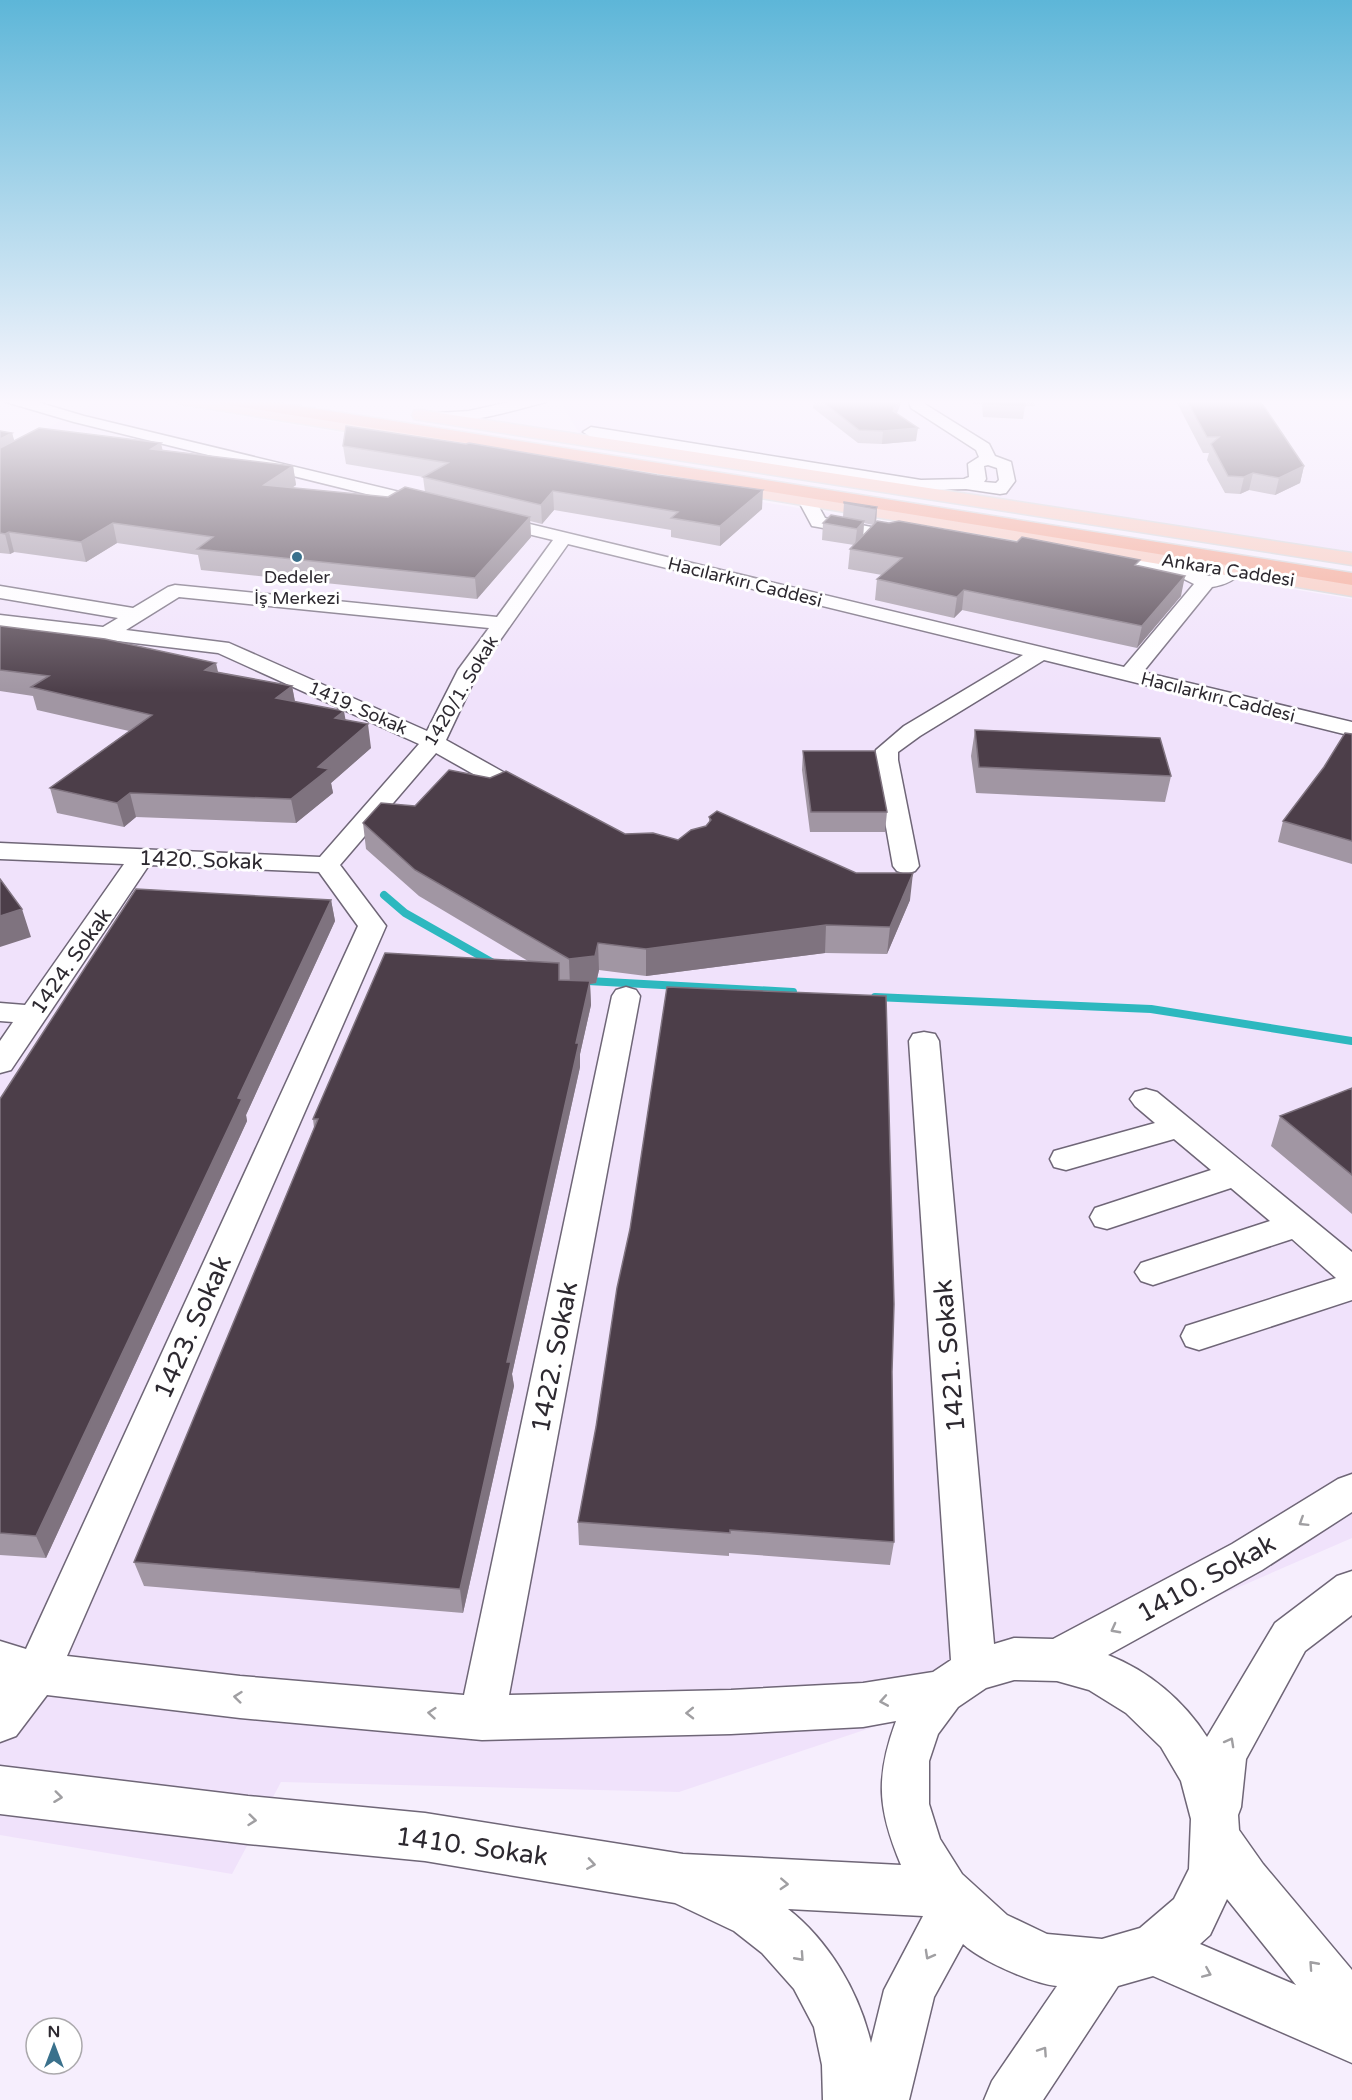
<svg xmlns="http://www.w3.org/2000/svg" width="1352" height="2100" font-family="'Varela Round',sans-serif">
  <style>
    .built { fill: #f0e2fb }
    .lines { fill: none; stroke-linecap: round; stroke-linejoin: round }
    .stream { stroke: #2db8bf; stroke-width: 8 }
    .minor-casing { stroke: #6f6677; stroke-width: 3 }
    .major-casing { stroke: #d5d4d6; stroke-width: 3 }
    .highway-casing { stroke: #d5d4d6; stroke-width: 3 }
    .minor { fill: #fff; fill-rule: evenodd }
    .major { fill: #f8c8bb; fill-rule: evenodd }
    .highway { fill: #f4a38d; fill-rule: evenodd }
    .wall { fill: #a196a3; fill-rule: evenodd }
    .shaded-wall { fill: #7f737f }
    .building { fill: #4c3e49; stroke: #7f737f; stroke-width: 1.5 }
    .oneway { stroke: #a09fa2 }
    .poi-dot { fill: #3a718c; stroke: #fff; stroke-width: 2 }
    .labels { text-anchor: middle; stroke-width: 6; stroke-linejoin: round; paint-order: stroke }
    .far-street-label { font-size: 18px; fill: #2d2930; stroke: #fff }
    .far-poi-label { font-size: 18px; fill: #2d2930; stroke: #fff }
    .street-label { font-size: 21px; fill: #2d2930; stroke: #fff }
    .near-street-label { font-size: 26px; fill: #2d2930; stroke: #fff }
  </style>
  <rect width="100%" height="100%" fill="#f6eefd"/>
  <path class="built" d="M101,399h35l1216,200v939l-288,125 -385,129 -398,-10 -49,92 -232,-39v-1381z
    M564,399h788v154l-773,-120 -16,-26z"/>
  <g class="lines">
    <path class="stream" d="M384,895l21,18 88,50
      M588,981l205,11
      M875,997l276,12 201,32"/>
    <g class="minor-casing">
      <path id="minor" d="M4,399h23l57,17 353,85 3,4 -3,4 -6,1 -357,-88 -68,-20z
        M522,399h26l-2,3c-20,5 -103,30 -116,16l8,-5 31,-2z
        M908,399h14l1,4 66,41 6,12 16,6 4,19 -9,12 -6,1 -34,-5 -45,1 -330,-53 -8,-5 8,-5 330,53 43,-1 5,-2 -1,-13 11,-7 -3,-7 -65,-42zM988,465l9,3 2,12 -3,3 -12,-1 2,-3 -2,-13z
        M807,495l6,1 12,22 62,12 61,-11 6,1 3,4 -3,4 -6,1 -61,11 -69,-13 -6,-1 -14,-26 3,-4z
        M492,515l632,152 70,-83 -20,-10 -61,-10 -2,-4 8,-11h12l3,4 -2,3 54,9 22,11 7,-1 11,-8h14l2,4c-7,10 -18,14 -30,16l-69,85 209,50v14l-308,-76 -124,76 -22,16v8l21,106 -4,5 -9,3 -9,-3 -4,-5 -19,-106 2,-10 28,-24 119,-71 -455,-111 -89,126 -33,70 91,51 4,5 -4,5 -8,2 -8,-2 -85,-48 -96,112 46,61 -319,730 173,20 224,19 148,-699 4,-6 10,-3 10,3 4,6 -131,699 222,-5 132,-7 70,-11 18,-12 -42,-619 4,-7 11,-2 11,2 4,7 55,603 20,-6 39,1 179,-95 106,-65 14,-5v38l-90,58 -154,85c41,16 76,46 99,82l68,-114 62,-47 15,-5v44l-47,36 -59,108 -5,48 -3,8 1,15 24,34 89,106v93l-199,-87 -35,10 -75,114h-59l8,-19 65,-95c-24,-2 -77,-26 -94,-42l-29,53 -25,103h-86l-1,-35 -8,-38 -20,-38 -32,-36 -28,-22 -59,-28 -250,-42 -177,-17 -248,-30v-48l248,30 177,17 258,41 218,11c-23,-55 -26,-87 -5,-144l-33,6 -132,7 -249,6 -242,-22 -193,-23 -31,41 -16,6v-101l26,8 332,-723 -39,-54 -170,-7 -138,205 -11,3v-32l13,-19 -13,-1v-18l25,2 99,-141 -124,-5v-16l320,14 99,-113 -201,-91 -218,-26v-12l103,12 15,-9 -118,-20v-12l133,22 35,-21 7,-2 322,32 56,-77 -67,-16 -3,-4 3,-4zM179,597l310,31 -31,42 -31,61 -198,-88 -103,-13zM1014,1680l43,1 32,9 37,23 35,34 20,34 10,38 -2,50 -15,30 -34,29 -38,11 -55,-5 -40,-19 -45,-41 -22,-35 -11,-35v-43l9,-27 20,-27 28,-19zM1227,1899l69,86 -96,-41 10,-9zM788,1909l135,7 -39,74 -13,53c-12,-51 -42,-102 -83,-134z
        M1146,1089l11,3 195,160v48l-153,50 -13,-4 -5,-10 5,-10 150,-48 -44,-39 -139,46 -12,-4 -6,-9 6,-9 129,-42 -39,-33 -124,41 -12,-3 -5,-9 5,-9 116,-38 -37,-31 -108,31 -12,-3 -4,-8 4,-8 101,-28 -20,-17 -5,-7 5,-7z"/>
    </g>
    <g class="major-casing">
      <path id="major" d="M172,399h38l247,40 6,1 3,4 -3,4 -6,1 -277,-45z
        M420,410l932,143v12l-938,-146 -2,-4 2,-4z
        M718,480l634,104v12l-640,-106 -3,-4 3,-4z"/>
    </g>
    <g class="highway-casing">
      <path id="highway" d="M215,399h39l1098,174v12l-1129,-181z"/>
    </g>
    <use href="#minor" class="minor"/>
    <use href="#major" class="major"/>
    <use href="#highway" class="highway"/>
  </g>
  <path class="wall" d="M814,399h89l-6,14 19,28 -34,3 -24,-1 -45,-35z
    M973,399h63l-1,7h-10l-2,13 -40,-2 -1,-13h-9z
    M1175,399h84l45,67 -4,17 -25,12 -26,-5 -9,4 -15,-1 -18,-33 2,-7h-6z
    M0,431l12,2 2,8 149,9 130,16 3,19 -4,3 96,9 37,-5 -2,-15 -77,-13 -3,-18 419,63 -42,37 -49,-9v-7l-117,-20 -12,14 -12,-3 1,16 -54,62 -276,-29 -3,-15 -81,-12 -31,19 -72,-10 -4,2 -10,-1z
    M844,503l33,4 -1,15 262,44 43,30 -44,52 -175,-38 -8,8 -79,-18 2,-21 5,-4 -34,-6 2,-20 4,-4 -32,-5 1,-17 20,-6zM864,523l9,2 -10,11z
    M0,626l218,46 74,14 3,15 51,19 25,28 -40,35 2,10 -37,30 -160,-6 -12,10 -67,-14 -7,-25 79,-57 -92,-21 -4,-14 -33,-5z
    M975,730l196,46 -6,26 -189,-9 -5,-37z
    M1352,734v130l-74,-22 5,-21z
    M803,751l84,61 -2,20h-75l-8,-62z
    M709,817l201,83 -23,54 -62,-1 -179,23 -47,-6 -3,13 -6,1 1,21 -11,49v13l-68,307 2,12 -51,227 -319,-27 -10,-24 180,-434 -1,-9 215,-158 -109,-65 -53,-47 -3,-26 262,11 53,6 28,-14 3,-3z
    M331,900l4,21 -89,194 1,6 -201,437 -46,-3v-456z
    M1352,1088v126l-81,-68 9,-30z
    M892,1372l2,170 -4,23 -161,-12v3l-150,-11 -1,-23 18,-95z"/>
  <path class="shaded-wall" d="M899,399h4l-11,24 1,-12z
    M918,428l-2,13 -34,3 1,-13z
    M12,433l3,10 -15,7v-11z
    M161,443l4,18 -14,-12z
    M293,466l3,19 -29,19 -3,-19z
    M1304,466l-4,17 -25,12 4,-17z
    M1253,473l-4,17 -9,4 4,-17z
    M763,490l-1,19 -42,37v-20z
    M553,491l1,19 -12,14 -1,-19z
    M877,507l-1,16 -2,2 2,-16z
    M530,517l1,20 -54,62 -2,-21z
    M864,521l-1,17 -8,7 2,-16z
    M113,523l4,20 -31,19 -5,-20z
    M9,532l5,20 -4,2 -5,-20z
    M1185,576l-4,20 -44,52 5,-22z
    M964,590l-2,20 -8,8 3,-21z
    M216,663l5,22 -16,-15z
    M292,686l4,22 -20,-10z
    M344,711l4,23 -13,-16z
    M368,724l3,24 -40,35 2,10 -37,30 -5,-24 27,-32z
    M130,793l6,24 -12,10 -7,-24z
    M913,873l-3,27 -23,54 3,-27z
    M331,900l4,21 -89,194 1,6 -201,437 -10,-22 202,-438z
    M22,909l9,28 -31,10v-31z
    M826,925l-1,28 -179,23v-27z
    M598,943l1,27 -3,13 -6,1 1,21 -11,49v13l-68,307 2,12 -51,227 -3,-24 47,-227 63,-375 -1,-28z"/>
  <path class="building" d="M819,399h80l-6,12 25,17 -35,3 -24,-1z
    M984,399h40l1,7 -41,-2z
    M1186,399h73l45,67 -25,12 -26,-5 -9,4 -16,-1 -17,-32 8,-7h-12z
    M346,426l120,18 3,-1 188,32 106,15 -43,36 -49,-8 7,-6 -125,-21 -12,14 -118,-28 25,-14 -105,-17z
    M39,428l122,15 -10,6 142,17 -29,19 124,12 17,-10 125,30 -55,61 -278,-29 16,-12 -100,-14 -32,19 -72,-10 -4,2 -5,-1v-85z
    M0,431l12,2 -12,6z
    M844,502l33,5 -1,2 -32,-6z
    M831,515l33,6 -7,8 -34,-6z
    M877,521l12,2 10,-2 118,21 5,-5 118,23 -5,5 50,11 -43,50 -178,-36 -7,7 -80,-18 25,-21 -52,-9z
    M0,626l105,13 111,24 -11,7 87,16 -16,12 68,13 -9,7 33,6 -50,43 11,2 -38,30 -161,-6 -13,10 -67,-15 102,-73 -121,-28 18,-11 -49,-6z
    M975,730l185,8 11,38 -192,-9z
    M1345,733l7,1v107l-69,-20 41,-54z
    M803,751h72l12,61h-76z
    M449,770l41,8 16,-7 119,63 28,-1 25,7 13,-10 15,-4 5,-6 -2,-3 8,-6 139,62h57l-23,54 -64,-2 -180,24 -48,-6 -3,13 -26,3 -154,-89 -52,-47 18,-20 34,3z
    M0,879l22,30 -22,7z
    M136,889l195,11 -93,198 4,1 -206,437 -36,-3v-434z
    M385,953l174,10v17l31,1 -14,62h3l-72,319h4l-51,227 -326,-27 184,-443h-5z
    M667,987l219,9 8,308 -2,68 2,170 -164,-12v3l-152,-11 18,-95 21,-139 13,-59z
    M1352,1088v87l-72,-59z"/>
  <defs><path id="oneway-chevron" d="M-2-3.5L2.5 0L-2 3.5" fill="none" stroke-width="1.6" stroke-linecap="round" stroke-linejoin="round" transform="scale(1.5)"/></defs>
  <g class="oneway">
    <use href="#oneway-chevron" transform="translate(1303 1522) rotate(148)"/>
    <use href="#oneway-chevron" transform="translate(1115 1629) rotate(152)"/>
    <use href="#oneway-chevron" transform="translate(238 1697) rotate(-174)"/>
    <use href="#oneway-chevron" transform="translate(884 1701) rotate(170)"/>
    <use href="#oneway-chevron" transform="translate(432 1713) rotate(-175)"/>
    <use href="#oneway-chevron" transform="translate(690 1713) rotate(179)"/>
    <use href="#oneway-chevron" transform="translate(1230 1742) rotate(-61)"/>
    <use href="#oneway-chevron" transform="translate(58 1797) rotate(7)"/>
    <use href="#oneway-chevron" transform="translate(252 1820) rotate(6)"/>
    <use href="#oneway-chevron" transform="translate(591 1864) rotate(9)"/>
    <use href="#oneway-chevron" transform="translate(784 1884) rotate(3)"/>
    <use href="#oneway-chevron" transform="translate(929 1955) rotate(119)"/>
    <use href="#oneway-chevron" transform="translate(800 1957) rotate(48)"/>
    <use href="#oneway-chevron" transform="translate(1313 1965) rotate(-132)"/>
    <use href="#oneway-chevron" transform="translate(1207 1973) rotate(23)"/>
    <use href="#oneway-chevron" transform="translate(1043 2051) rotate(-56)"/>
  </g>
  <linearGradient id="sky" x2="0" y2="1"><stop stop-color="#5db6d8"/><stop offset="0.58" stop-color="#fbf7fe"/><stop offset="1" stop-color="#fbf7fe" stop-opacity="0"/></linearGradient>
  <rect width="1352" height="693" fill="url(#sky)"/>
  <circle class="poi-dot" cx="297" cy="557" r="6"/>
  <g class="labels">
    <g class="far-street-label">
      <text transform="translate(1228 570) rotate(9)" y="6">Ankara Caddesi</text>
      <text transform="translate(745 582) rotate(14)" y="6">Hacılarkırı Caddesi</text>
      <text transform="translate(461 691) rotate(-59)" y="6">1420/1. Sokak</text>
      <text transform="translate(1218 697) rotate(14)" y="6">Hacılarkırı Caddesi</text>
      <text transform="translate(358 708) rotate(24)" y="6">1419. Sokak</text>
    </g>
    <g class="far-poi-label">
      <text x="297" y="583">Dedeler<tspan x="297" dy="21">İş Merkezi</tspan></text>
    </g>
    <g class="street-label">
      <text transform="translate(201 860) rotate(2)" y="7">1420. Sokak</text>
      <text transform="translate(71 961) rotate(-55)" y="7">1424. Sokak</text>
    </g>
    <g class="near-street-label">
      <text transform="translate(192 1327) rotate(-66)" y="9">1423. Sokak</text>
      <text transform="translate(949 1356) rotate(-95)" y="9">1421. Sokak</text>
      <text transform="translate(554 1357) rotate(-79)" y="9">1422. Sokak</text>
      <text transform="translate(1206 1578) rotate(-29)" y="9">1410. Sokak</text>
      <text transform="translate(472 1846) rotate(8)" y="9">1410. Sokak</text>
    </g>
  </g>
  <g transform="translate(54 2046)"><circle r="28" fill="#ffffff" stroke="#aba9ac" stroke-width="1.5"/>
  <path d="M0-4.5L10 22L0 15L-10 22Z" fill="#3a718c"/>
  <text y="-9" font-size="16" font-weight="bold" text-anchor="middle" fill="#2d2930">N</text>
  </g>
</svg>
